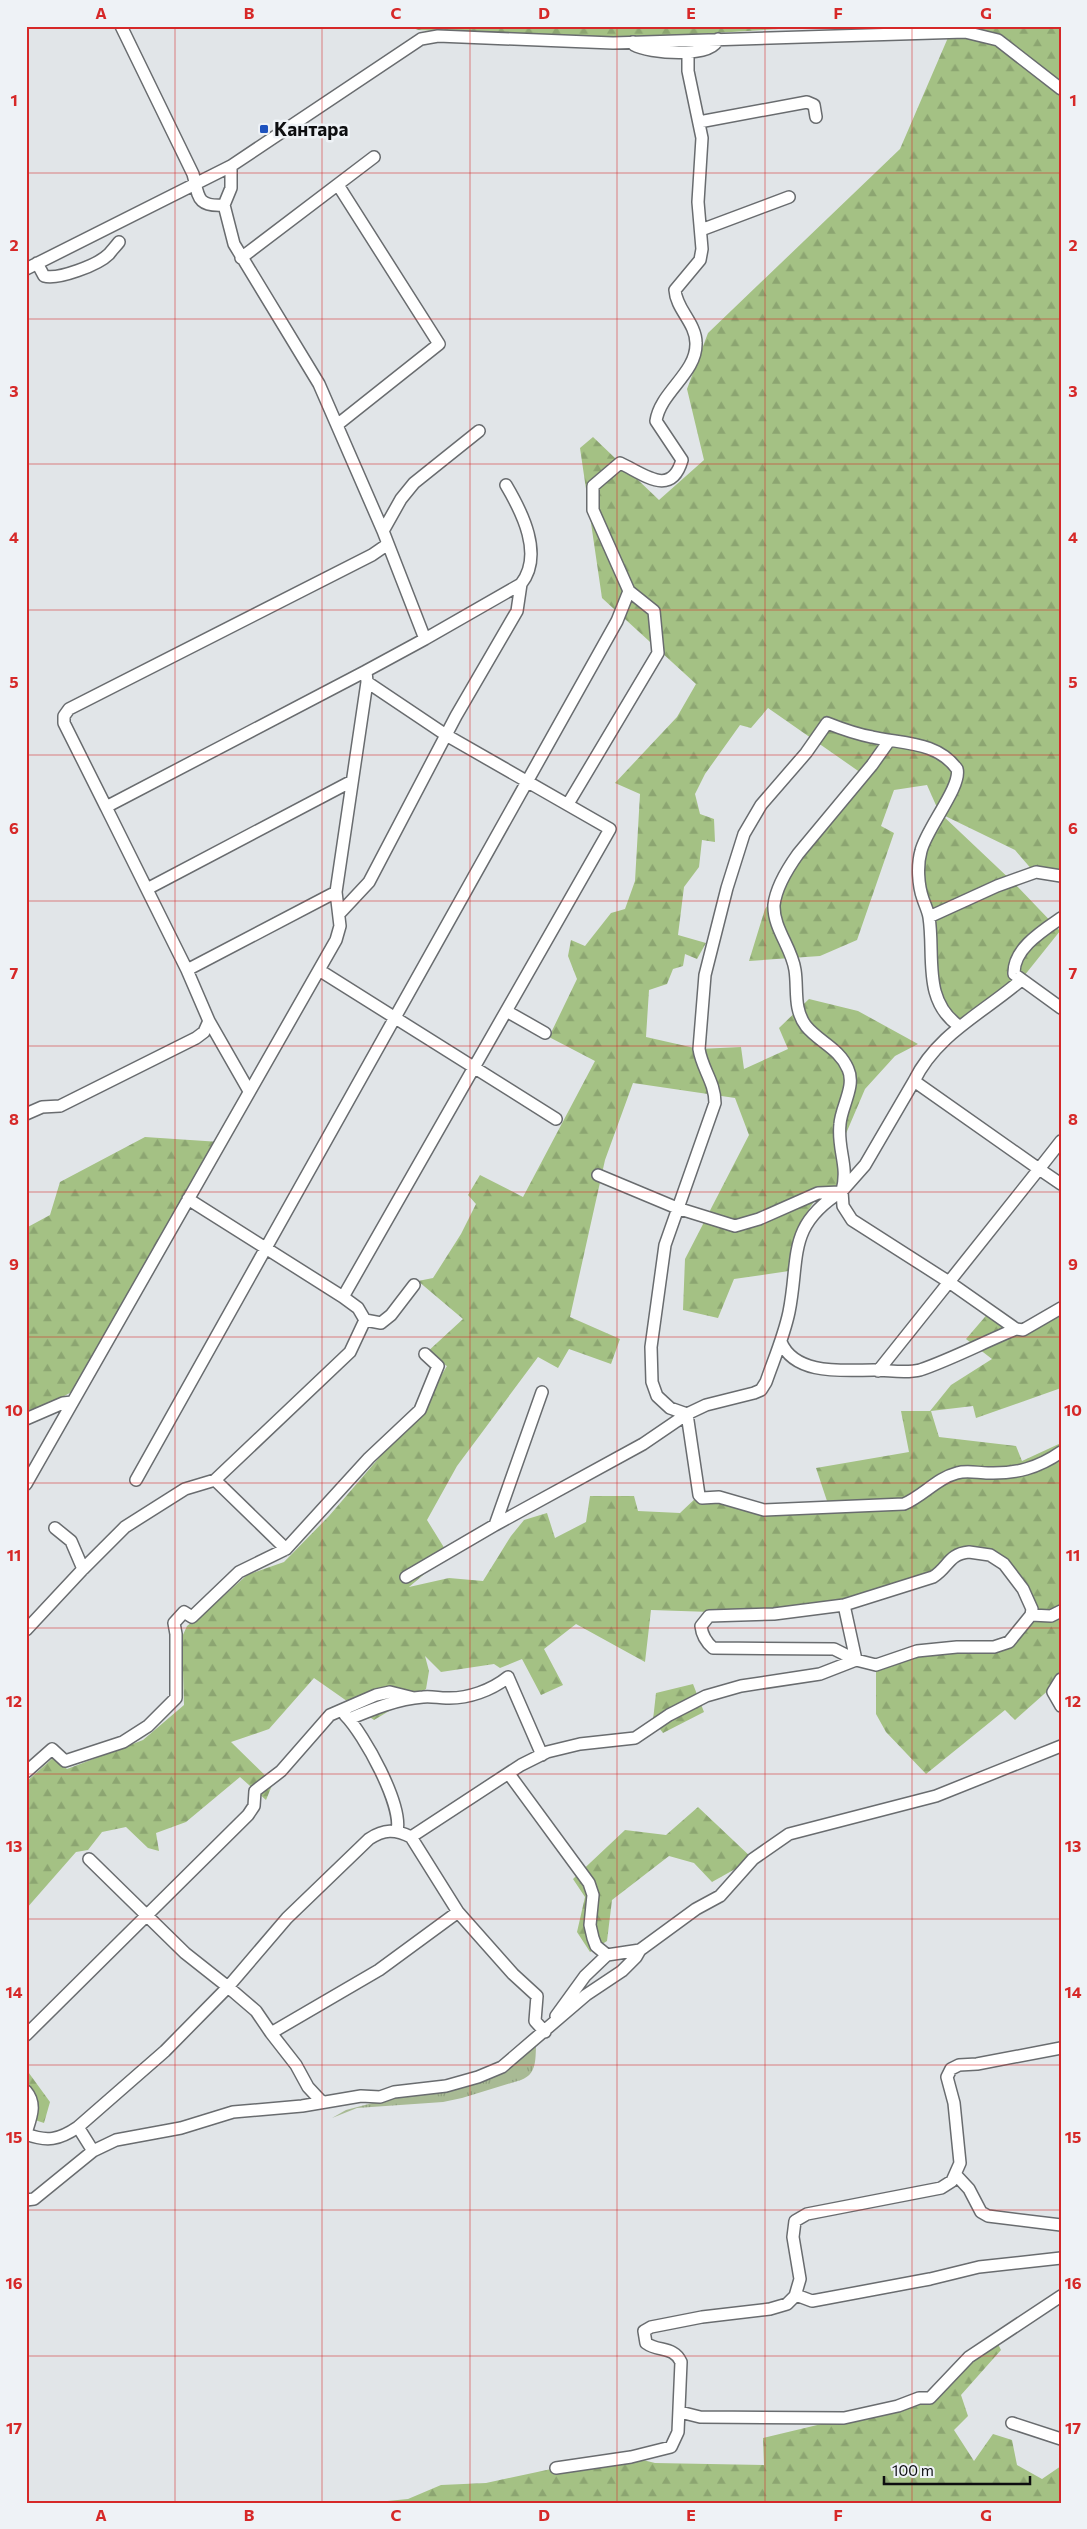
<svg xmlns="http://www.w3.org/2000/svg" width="1087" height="2529" font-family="Commissioner,sans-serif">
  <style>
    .grass { fill: url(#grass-tufts) }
    .forest { fill: url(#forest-firs) }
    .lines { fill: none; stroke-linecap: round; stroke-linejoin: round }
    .minor-casing { stroke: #696c6f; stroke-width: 14 }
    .minor { stroke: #fff; stroke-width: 11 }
    .grid { fill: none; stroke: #d62828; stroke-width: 1; stroke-opacity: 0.55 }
    .poi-dot { fill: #1d52be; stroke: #eef2f6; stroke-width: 2 }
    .labels { text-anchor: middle; stroke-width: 5; stroke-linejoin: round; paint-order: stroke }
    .poi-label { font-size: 19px; font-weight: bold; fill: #0d0e10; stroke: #eef2f6; text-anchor: start }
    .neatline { fill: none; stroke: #d62828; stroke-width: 2 }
    .grid-label { font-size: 16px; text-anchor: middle; font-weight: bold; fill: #d62828 }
  </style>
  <defs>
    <pattern id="grass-tufts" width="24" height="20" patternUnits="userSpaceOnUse" patternTransform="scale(1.25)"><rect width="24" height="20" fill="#a8ba94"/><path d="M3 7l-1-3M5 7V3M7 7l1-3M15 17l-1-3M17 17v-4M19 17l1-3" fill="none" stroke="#8f9f7f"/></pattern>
    <pattern id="forest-firs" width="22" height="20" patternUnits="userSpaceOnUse" patternTransform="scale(1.25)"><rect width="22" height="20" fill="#a4c184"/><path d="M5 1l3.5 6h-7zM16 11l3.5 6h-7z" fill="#8ca571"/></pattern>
  </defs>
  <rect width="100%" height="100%" fill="#e1e5e8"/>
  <path class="grass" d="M537,2037c-3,17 3,36 -16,43l-59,18 -19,4 -86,6 -25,10 14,-8 49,-13 51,-6 34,-14z"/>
  <path class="forest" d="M408,26h420l-193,12 -217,-8z
    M953,26h108v852l-27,-6 -19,-22 -74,-36 74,70 45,47 -40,50 -61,45 -15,-13 -25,-151 20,-50 -12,-27 -33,5 -13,36 13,7 -37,107 -37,16 -71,5 16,-52 99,-134 -96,-67 -17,20 -11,-3 -35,49 -10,20 5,20 14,5 1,23 -13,-2 -3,27 -15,20 -6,48 28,8 -9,16 -12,-5 -2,12 -10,3 -6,15 -18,6 -3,47 53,12 42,-2 3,22 44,-20 -9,-21 30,-29 49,12 60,33 -23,12 -30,33 -29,68 6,34 -24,5c-19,27 -26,41 -29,75l-55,8 -16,39 -35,-8 2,-51 64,-124 -14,-37 -102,-15 -28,77 -35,157 50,22 -9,25 -42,-15 -11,19 -20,-11 -81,109 -30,54 21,34 -39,33 40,-9 34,3 28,-45 13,-16 23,-7 8,25 31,-16 4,-26h44l4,15 42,2 19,-18 47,11 83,1 -13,-39 93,-16 -8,-41h29l21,-26 41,-26 -26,-20 24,-28 26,18 45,-21v80l-85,30 -3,-12 -42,5 8,26 77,9 6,15 39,-18v236l-46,41 -10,-10 -79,64 -40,-42 -10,-18v-49l41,-14 77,-4 37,-32 -16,-37 -34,-26 -33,10 -39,23 -135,29 -123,-4 -6,52 -69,-38 -32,25 19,36 -22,10 -19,-36 -22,9 -6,-4 -53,8 -16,-16 4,15 -3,18 -52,31 -60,-42 -45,51 -38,13 42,41 -7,17 -26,-23 -54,45 -30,11 3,18 -11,-3 -22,-21 -24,5 -14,18 -12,2 -50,57v-127l28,-25 13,12 76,-29 41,-35 -2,-68 5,-11 23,-18 37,-33 37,-13 45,-46 91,-106 27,-44 -22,-12 38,-35 -45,-38 15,-3 28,-44 15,-30 -8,-9 12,-20 43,22 72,-136 -46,-24 28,-58 -9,-23 3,-16 14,6 26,-33 14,-4 10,-28 5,-87 -25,-11 62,-66 19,-33 -94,-86 -22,-150 13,-11 66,63 45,-40 -17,-71 21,-56 192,-184z
    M145,1137l75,5 -143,247 -51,28v-189l24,-13 10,-33z
    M693,1684l11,28 -41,21 -10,-13 3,-27z
    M698,1807l55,52 -41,23 -18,-19 -25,-7 -57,44 -5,41 -17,11 -13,-20 8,-35 -12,-18 52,-49 41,5z
    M26,2069l24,33 -6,21 -18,-6z
    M998,2344l3,6 -40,45 7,21 -14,14 20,31 19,-27 19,6 5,25 25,14 19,-13v37h-694l41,-4 33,-14 45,-2 70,-15 75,-11 24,6 109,2 -1,-27 167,-40 30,-31z"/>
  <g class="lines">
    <g class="minor-casing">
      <path id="minor" d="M121,26l72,148c6,21 2,33 31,31
        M633,42l1,3c14,8 78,14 84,-6
        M699,122l108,-20 7,3 2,12
        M701,230l88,-33
        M241,258l133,-101
        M37,263l7,13c14,4 54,-11 65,-22 3,-4 7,-8 10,-12
        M26,269l205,-103
        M337,425l102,-81 -101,-159
        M506,485c16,27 38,70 15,99
        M383,531l18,-32 13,-16 65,-52
        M568,804l90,-151 -4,-42 -25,-20
        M106,807l-42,-84v-7l5,-7 303,-154 16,-11
        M147,889l205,-108
        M340,913l29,-31 87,-166 61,-105 4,-27 -96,55
        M929,917l68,-31 39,-14 25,4
        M1061,918c-19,13 -48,31 -47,56l47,34
        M187,970l-81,-163 260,-136
        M319,970l237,149
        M1020,981c-37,32 -83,53 -106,100l125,88 -90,113 67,47 7,1 38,-22
        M508,1012l37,21
        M209,1021l40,70
        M26,1114l16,-7 18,-1 136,-68 8,-6 5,-11 -22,-51 149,-78 31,-210 -1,-11 59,-32 -42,-108 -64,-147 -85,-140 -10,-39 7,-17v-22l190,-127 17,-3 175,7 352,-11 33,8 63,49
        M1061,1141l-22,28 22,15
        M598,1175l79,33 58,18 24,-7 59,-26 22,-1
        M188,1199l155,98 15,11 7,12
        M343,1297l267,-468 -164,-94 -79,-53
        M781,1342c14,34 64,28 93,28 15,0 31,4 46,0 32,-11 64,-28 96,-41
        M878,1371l71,-89 -97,-62 -9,-14 -1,-15 23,-26 49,-84
        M687,1414l-17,-6 -13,-12 -5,-14 -1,-35 14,-102 50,-142c0,-21 -13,-34 -16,-54l6,-74 22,-87 17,-54 17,-29 45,-52 21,-30c15,6 29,11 45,14 30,7 65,4 85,32 5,17 -31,60 -36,82 -4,14 -3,34 2,48 2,6 5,12 6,18 6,39 -7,83 30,109
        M687,1414l12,81 3,3 17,-1 45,13 140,-6c19,-8 33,-26 53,-31 10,-3 21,0 31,0 28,1 50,-5 73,-21
        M26,1419l37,-16 9,-1
        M136,1480l481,-859 12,-30 -36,-81v-24l27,-23c24,11 51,35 62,-3l-26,-39c4,-29 41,-48 40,-78 0,-20 -20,-34 -21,-53l25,-30 2,-11 -4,-47 4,-64 -14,-67v-18
        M215,1480l71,69
        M26,1484l310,-544 4,-14 -4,-34
        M495,1525l47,-133
        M55,1528l16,13 12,28
        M969,1552l21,3 14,9 19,25 9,20 -1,6 -22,27 -15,5h-37l-40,4 -41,14 -20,-5 -12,-55 89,-28c16,-10 15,-23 36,-25z
        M406,1577l89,-52 148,-81 44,-30 19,-9 48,-12 7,-3 5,-8c8,-23 18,-46 23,-70 11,-55 -3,-86 53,-121 7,-26 -5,-41 -2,-67 1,-17 16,-38 8,-55 -9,-21 -29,-27 -42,-43 -13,-17 -8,-37 -11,-56 -3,-22 -22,-42 -21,-65 2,-18 14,-37 24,-51l74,-89 17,-24
        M1031,1615l20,1 10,-5
        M26,1630l57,-61 42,-42 60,-38 30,-9 135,-128 15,-32 16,3 10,-8 23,-30
        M1061,1679l-8,13 8,14
        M345,1715c19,19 58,90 52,116
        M349,1719c24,-10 48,-20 74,-22 8,-1 16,1 23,1 22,1 46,-8 62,-21l34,78
        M26,1772l26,-23 13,12 58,-19 25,-16 28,-28v-64l-2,-11 10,-11 8,5 47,-45 47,-23 83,-91 51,-48 18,-44 -13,-12
        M509,1774l80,109 4,12 -3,30 3,13 3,8 11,9 33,-5
        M556,2016l29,-40 22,-21
        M545,2032l-10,-11 2,-25 -24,-22 -55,-62 -47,-75 110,-72 26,-13 33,-8 55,-6 34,-23 37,-19 35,-10 79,-12 36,-14 -22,-11 -121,-1c-7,-6 -11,-12 -12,-22l8,-10 65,-2 70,-9
        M271,2033l-15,-22 -28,-24 59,-69 82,-79c15,-10 26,-10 42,-2
        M26,2035l222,-220 6,-9 1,-15 26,-20 49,-56 46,-20 14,-3 24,6
        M26,2091c11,13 5,26 0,42
        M322,2102l-14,-15 -12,-22 -25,-32 108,-63 79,-58
        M78,2127l87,-76 63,-64 -43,-34 -96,-94
        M26,2134c21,8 33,6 52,-7l15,24 -59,48 -8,1
        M93,2151l23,-11 65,-12 52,-16 69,-6 59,-10 19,1 14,-5 52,-6 32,-9 24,-10 84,-72 36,-24 14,-14 4,-7 56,-41 24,-13 33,-37 36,-25 147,-38 125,-50
        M956,2175l13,14 12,23 7,4 73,9
        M796,2295l16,6 118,-22 49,-12 82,-9
        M680,2412l20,5 144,1 54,-12 21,-8h11l39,-41 92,-61
        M1012,2423l49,16
        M556,2468l75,-11 40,-10 7,-15 3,-70c-7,-16 -23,-10 -35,-19l-2,-12 7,-4 51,-10 68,-8 17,-5 8,-8 5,-17 -7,-42 2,-16 12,-7 134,-26 11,-7 8,-18 -6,-60 -7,-26 4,-8 8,-4 18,-1 84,-16"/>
    </g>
    <use href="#minor" class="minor"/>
  </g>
  <path class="grid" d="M175,26v2477M322,26v2477M470,26v2477M617,26v2477M765,26v2477M912,26v2477M26,173h1035M26,319h1035M26,464h1035M26,610h1035M26,755h1035M26,901h1035M26,1046h1035M26,1192h1035M26,1337h1035M26,1483h1035M26,1628h1035M26,1774h1035M26,1919h1035M26,2065h1035M26,2210h1035M26,2356h1035"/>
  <rect class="poi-dot" x="259" y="124" width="10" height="10" rx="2.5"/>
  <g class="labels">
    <g class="poi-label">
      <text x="274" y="136">Кантара</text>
    </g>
  </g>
  <rect width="1087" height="2529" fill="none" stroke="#eef2f6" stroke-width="55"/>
  <path d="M884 2476v8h146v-8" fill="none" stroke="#0d0e10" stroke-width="2.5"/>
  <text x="892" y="2476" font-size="15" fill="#0d0e10" stroke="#eef2f6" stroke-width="4" paint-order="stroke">100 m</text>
  <rect x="28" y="28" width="1032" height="2474" class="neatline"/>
  <g class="grid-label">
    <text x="101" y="19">A</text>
    <text x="249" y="19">B</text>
    <text x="396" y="19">C</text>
    <text x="544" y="19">D</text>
    <text x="691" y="19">E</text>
    <text x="838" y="19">F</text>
    <text x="986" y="19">G</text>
    <text x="14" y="106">1</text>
    <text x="1073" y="106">1</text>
    <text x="14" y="251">2</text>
    <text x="1073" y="251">2</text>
    <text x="14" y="397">3</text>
    <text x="1073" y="397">3</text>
    <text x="14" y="543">4</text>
    <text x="1073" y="543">4</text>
    <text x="14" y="688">5</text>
    <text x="1073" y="688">5</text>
    <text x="14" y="834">6</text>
    <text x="1073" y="834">6</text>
    <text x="14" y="979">7</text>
    <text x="1073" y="979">7</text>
    <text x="14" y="1125">8</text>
    <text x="1073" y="1125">8</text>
    <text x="14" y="1270">9</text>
    <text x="1073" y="1270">9</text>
    <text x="14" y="1416">10</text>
    <text x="1073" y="1416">10</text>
    <text x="14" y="1561">11</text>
    <text x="1073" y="1561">11</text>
    <text x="14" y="1707">12</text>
    <text x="1073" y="1707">12</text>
    <text x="14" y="1852">13</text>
    <text x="1073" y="1852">13</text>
    <text x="14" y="1998">14</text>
    <text x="1073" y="1998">14</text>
    <text x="14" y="2143">15</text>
    <text x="1073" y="2143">15</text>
    <text x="14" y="2289">16</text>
    <text x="1073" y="2289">16</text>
    <text x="14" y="2434">17</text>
    <text x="1073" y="2434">17</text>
    <text x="101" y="2521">A</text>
    <text x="249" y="2521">B</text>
    <text x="396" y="2521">C</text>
    <text x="544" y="2521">D</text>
    <text x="691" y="2521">E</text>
    <text x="838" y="2521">F</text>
    <text x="986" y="2521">G</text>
  </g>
</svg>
